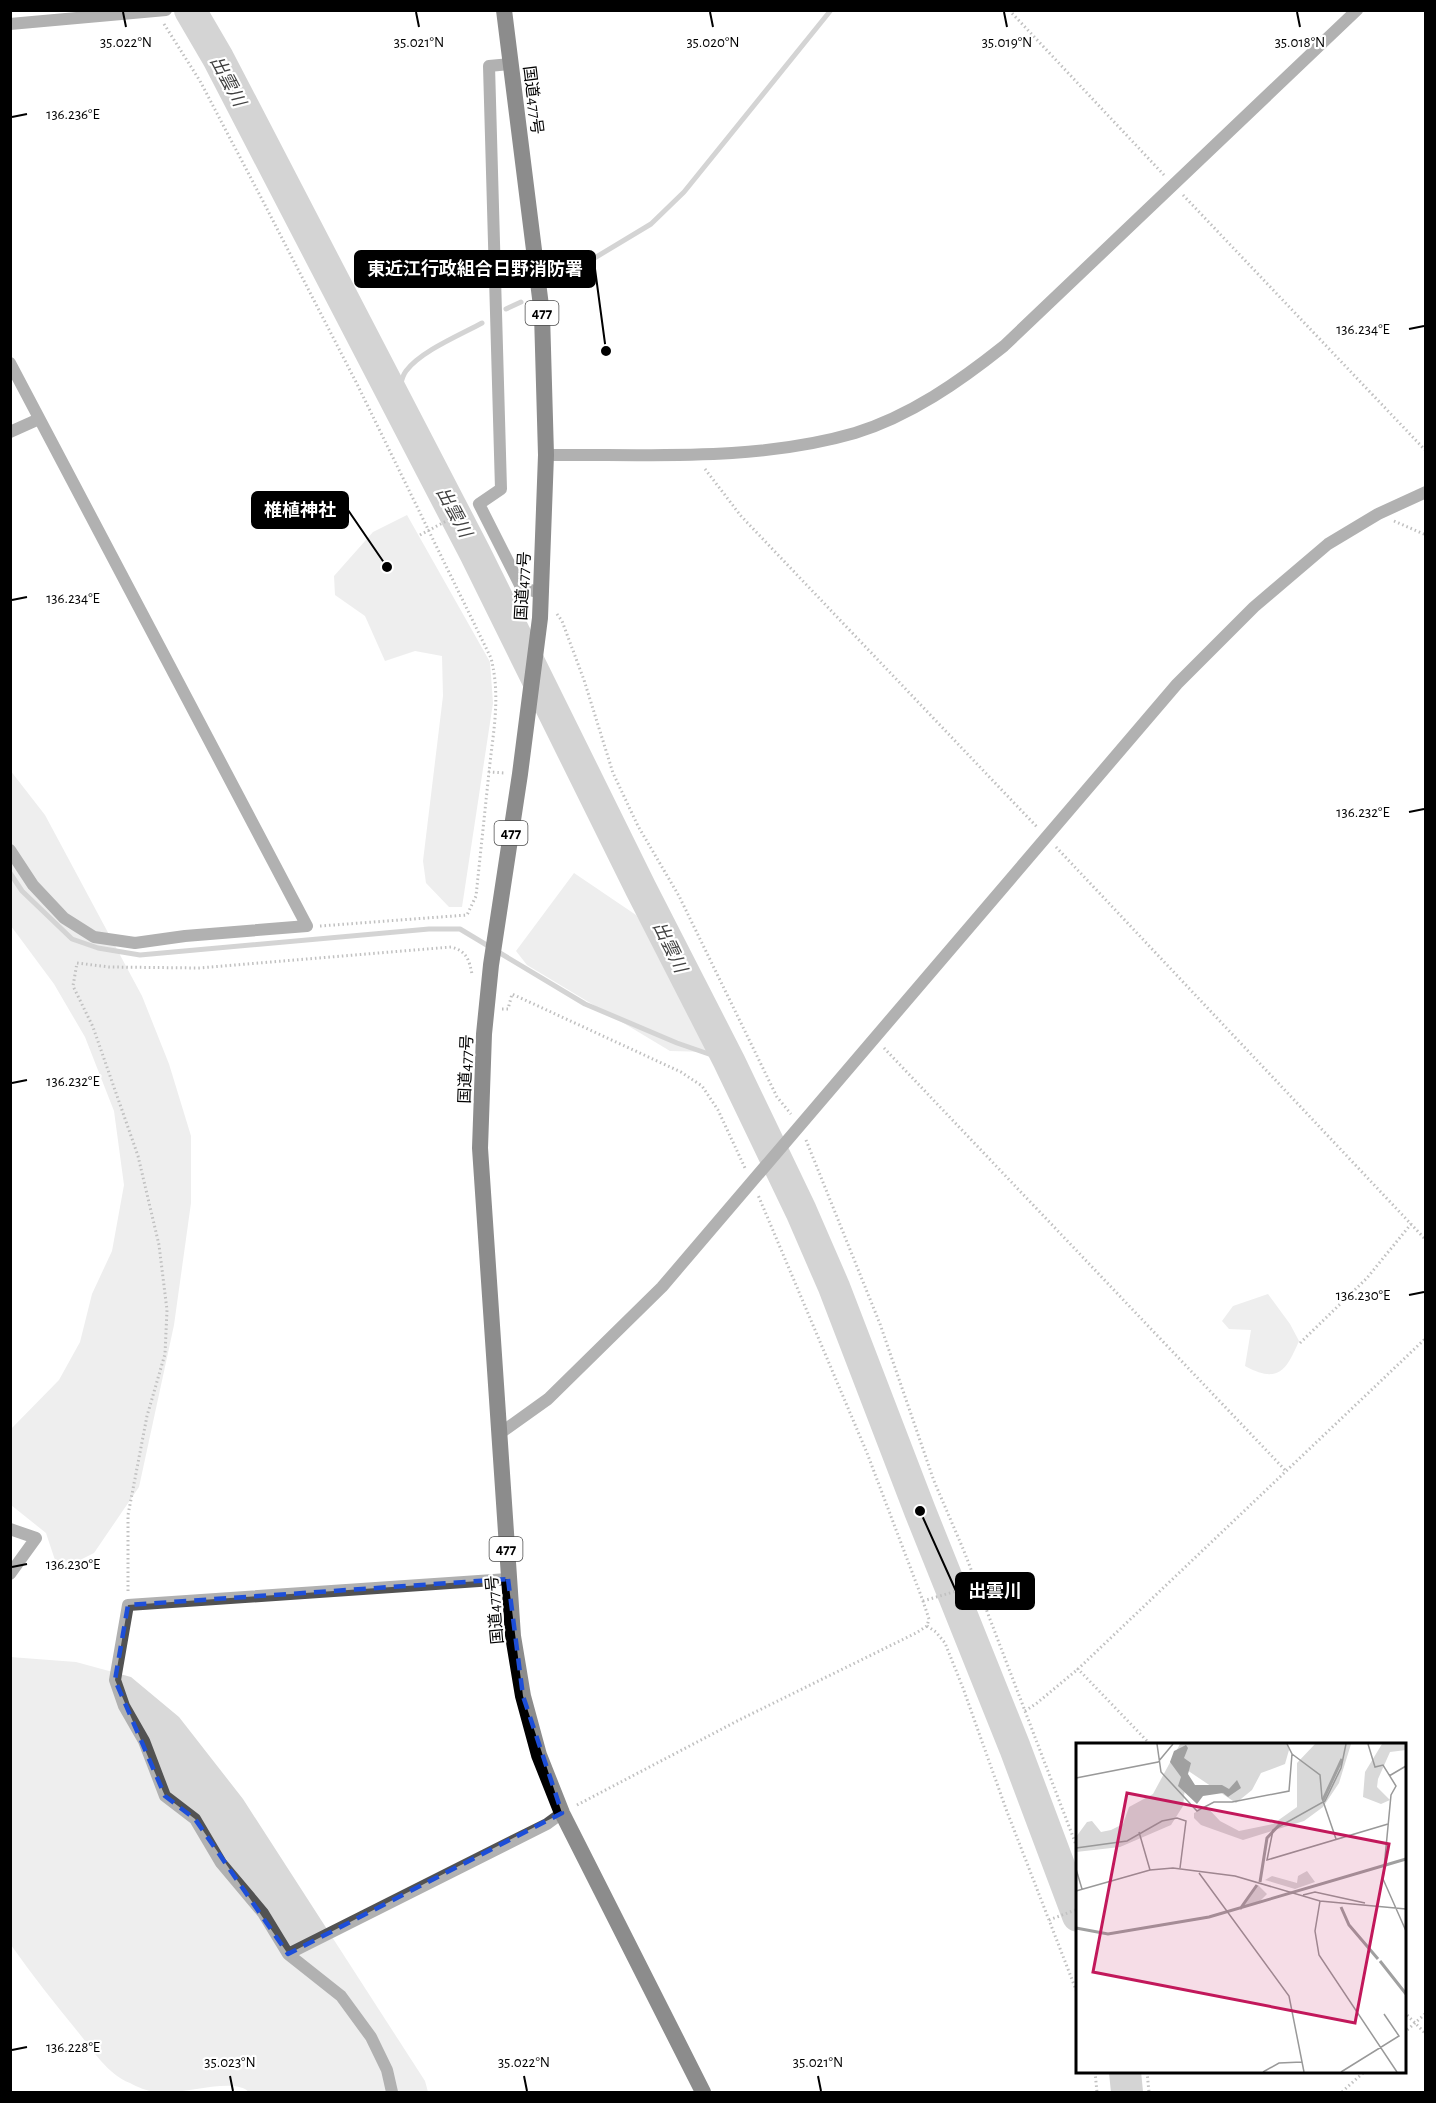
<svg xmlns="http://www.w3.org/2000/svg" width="1436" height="2103" font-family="'Alegreya Sans','Noto Sans JP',sans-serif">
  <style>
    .green { fill: #d9d9d9 }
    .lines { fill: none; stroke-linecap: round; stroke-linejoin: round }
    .stream { stroke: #a0a0a0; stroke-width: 5 }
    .river { stroke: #a0a0a0; stroke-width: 32 }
    .path { stroke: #747474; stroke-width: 3; stroke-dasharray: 1.5 3; stroke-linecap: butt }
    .minor { stroke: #525252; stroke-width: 12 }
    .tertiary { stroke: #525252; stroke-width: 12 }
    .trunk { stroke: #000; stroke-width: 16 }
    .marked { fill: none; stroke: #1d4ed8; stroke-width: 4.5; stroke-dasharray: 12 8; stroke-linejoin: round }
    .ticks { fill: none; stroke: #000; stroke-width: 2 }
    .labels { text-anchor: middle; stroke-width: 4.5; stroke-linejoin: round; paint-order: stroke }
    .shield { fill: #fff; stroke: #4c4c4c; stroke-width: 1.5 }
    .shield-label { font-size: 15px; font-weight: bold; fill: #000 }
    .street-label { font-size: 16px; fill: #000; stroke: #fff }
    .water-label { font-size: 18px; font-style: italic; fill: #414141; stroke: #fff }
    .inset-river { fill: none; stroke: #a0a0a0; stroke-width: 3 }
    .inset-road { fill: none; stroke: #999; stroke-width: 1.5 }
    .view { fill: #c2185b; fill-opacity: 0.15; stroke: #c2185b; stroke-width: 3 }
    .inset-edge { fill: none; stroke: #000; stroke-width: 3 }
    .ticks-label { font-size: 15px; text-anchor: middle; fill: #000; stroke: #fff; stroke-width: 4.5; stroke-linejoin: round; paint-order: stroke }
    .leader { fill: none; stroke: #000; stroke-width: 2 }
    .callout-dot { fill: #000; stroke: #fff; stroke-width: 2 }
    .callout { fill: #000; stroke: #000; stroke-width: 2 }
    .callout-label { font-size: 18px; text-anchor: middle; font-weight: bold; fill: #fff }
  </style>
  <rect width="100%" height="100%" fill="#fff"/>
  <path class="green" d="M407,515l83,147 3,41 -31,204h-13l-23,-24 -3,-22 20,-165 -1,-40 -27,-5 -30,10 -20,-45 -30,-21 -1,-19 39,-44z
    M10,770l35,45 97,181 27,68 22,72v67l-17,122 -35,162 -45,66 -20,10 -19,-3 -9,-27 -35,-28v-76l48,-49 21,-38 12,-48 20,-43 12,-66 -10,-74 -29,-74 -31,-53 -43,-58z
    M574,873l62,42 20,30 54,107 -40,-1 -143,-86 -11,-14z
    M1268,1294l22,30 9,17c-13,30 -21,43 -54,25l6,-36 -22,-1 -7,-8 11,-15z
    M10,1657l66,5 55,15 48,40 64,82 182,282 3,11h-179c-15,-16 -69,4 -93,0 -9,-1 -19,-5 -26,-9 -23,-9 -37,-33 -52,-51 -23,-28 -46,-57 -67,-87z"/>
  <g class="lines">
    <path class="stream" d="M563,277l88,-53 33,-32 147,-182
      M506,309l15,-7
      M398,403c1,-10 2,-24 8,-32 15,-20 54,-36 76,-48
      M10,873l12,18 50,48 26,9 42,7 289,-26h31l125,75 92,39 52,18"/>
    <path class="river" d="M190,10l28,48 257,495 166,336 88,172 72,150 33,76 86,224 95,237 63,168
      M1125,2072l2,20"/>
    <path class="path" d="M1009,10l155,165
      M164,24l36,57 65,124 92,179 134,274c10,40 2,74 -2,114
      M1183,195l243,256
      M705,469l36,47 296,311
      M1394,521l32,14
      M420,535l47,-25
      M557,614l5,7 22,59 29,93 25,53 41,70 98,201 14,17
      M1056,847l370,393
      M320,926l147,-11 9,-19 13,-124 16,1
      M502,1009h6l4,-15 169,78 21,14 16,24 27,58
      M884,1048l402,423
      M806,1140l74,184 54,157 30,70 114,299
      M1300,1343l67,-65 44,-54
      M128,1591v-76l19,-99 18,-62 2,-44 -8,-65 -21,-89 -45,-129 -20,-41 4,-23 32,4 90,1 252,-21c16,4 18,13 21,27
      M923,1601l54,-16
      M927,1626l9,6 9,11 18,45 43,121 72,186
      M1025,1711l12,-8 41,-34
      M1150,1744l-72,-75 348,-331
      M577,1805l162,-85 177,-87 11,-7 2,-7 -6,-18 -56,-148 -109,-258
      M1049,1920l29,-11
      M1404,2012l22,22
      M1404,2033l22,-20
      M1095,2072l2,20
      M1147,2072l2,20
      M1342,2092l22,-20"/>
    <path class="minor" d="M10,24l156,-14
      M511,64l-22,2 12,423 -22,15 42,83 19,6
      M10,363l297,563 -122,10 -50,7 -41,-6 -30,-19 -31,-33 -23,-35
      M10,432l29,-13
      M10,1529l26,9 -26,36
      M288,1954l259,-130 15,-11
      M392,2092l-5,-22 -16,-33 -30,-41 -53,-42 -25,-41 -42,-50 -26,-44 -30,-23 -21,-55 -20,-35 -9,-26 13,-75 380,-26"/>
    <path class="tertiary" d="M546,455c103,-1 209,7 309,-22 55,-17 104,-51 149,-87l353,-336
      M499,1434l49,-35 114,-112 515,-603 77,-77 74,-63 50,-30 48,-22"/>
    <path class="trunk" d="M504,10l38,304 4,141 -6,163 -20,156 -29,191 -7,69 -4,114 33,488 10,60 16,59 23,58 141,279"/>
  </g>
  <path d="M0 0H1436V2103H0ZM508,1579l15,117 39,117 -274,141 -93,-135 -30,-23 -50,-116 13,-75z" fill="#fff" fill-opacity=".55" fill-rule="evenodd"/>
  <path class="marked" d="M508,1579l15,117 39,117 -274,141 -93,-135 -30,-23 -50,-116 13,-75z"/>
  <path class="ticks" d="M123,12l3,15M416,12l3,15M710,12l3,15M1004,12l3,15M1297,12l3,15M12,117l15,-3M1409,329l15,-3M12,600l15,-3M1409,812l15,-3M12,1083l15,-3M1409,1295l15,-3M12,1567l15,-3M12,2050l15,-3M230,2076l3,15M524,2076l3,15M818,2076l3,15"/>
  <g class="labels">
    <g class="shield">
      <rect x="525.5" y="301" width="33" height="24" rx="4.5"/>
      <rect x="494.5" y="821" width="33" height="24" rx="4.5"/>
      <rect x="489.5" y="1537" width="33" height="24" rx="4.5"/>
    </g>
    <g class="shield-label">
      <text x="542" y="318">477</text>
      <text x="511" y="838">477</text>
      <text x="506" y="1554">477</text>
    </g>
    <g class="street-label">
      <text transform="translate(534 100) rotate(83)" y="6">国道477号</text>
      <text transform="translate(522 586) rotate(-87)" y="6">国道477号</text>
      <text transform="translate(465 1069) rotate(-88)" y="6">国道477号</text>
      <text transform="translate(494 1610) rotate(-95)" y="6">国道477号</text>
    </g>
    <g class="water-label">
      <text transform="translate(228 81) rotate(62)" y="6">出雲川</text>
      <text transform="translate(454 512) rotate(62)" y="6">出雲川</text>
      <text transform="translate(670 947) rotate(64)" y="6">出雲川</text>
    </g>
  </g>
  <g transform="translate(1076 1743)">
    <rect width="330" height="330" fill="#fff"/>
    <path d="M104,1h108l1,6 -4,14 -24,9 -9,17 -16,13 -49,-33 -4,36 -12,19 -51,22 -44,5v-15l11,-15 5,-1 9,11 10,-2 12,-6 6,-17 24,-13zM239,1h36l-12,39 -16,24 -19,14 -61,19 -42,-15 -7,-7v-5l13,-6 13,14 19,10 34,-7 24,-17v-44zM306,1h24v6l-16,2 -12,27 -1,8 13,13 -9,4 -18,-7 2,-25zM231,128l8,11 -20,7 -30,-9 7,-4 25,7 1,-7zM182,142l9,9 -7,7 -19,6z" fill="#d9d9d9"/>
    <path d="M110,2l2,3 -4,10 7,5 -3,11 7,11h27l7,4 8,-9 4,8 -13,9 -5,-4 -20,3 -6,8 -19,-18 3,-9 -11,-15 4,-11z" fill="#a0a0a0"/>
    <path class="inset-river" d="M247,57l19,-41M184,139l7,-44 13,-14M265,164l8,18 29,34M164,166l17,-24M0,185l32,6 101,-17 197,-58M304,218l26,33"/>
    <path class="inset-road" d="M81,1l4,28 36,39 17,-9h18l57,-11 3,-37 -5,-10M270,1l-5,24 -16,33 -52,29 -6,30 121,-36M292,1l7,23 8,-2 13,21 -5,9 -8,84 23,52M216,11l28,21 2,23 14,41M313,33l17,-10M0,35l82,-16 15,-18M63,89l11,38M0,105l51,-7 35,-20 15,-3 9,3 -6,47M0,126l6,20M123,130l90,123 15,76M0,148l74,-21 23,-2 62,8 85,25 86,8M227,152l12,-3 50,11M244,158l-5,30 4,24 78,117M187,329l16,-9 23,-1M265,329l58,-36 -15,-22"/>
    <path class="view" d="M51,50l262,51 -34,179 -262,-51z"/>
    <rect width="330" height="330" class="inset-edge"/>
  </g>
  <g class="ticks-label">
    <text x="126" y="47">35.022°N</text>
    <text x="419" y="47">35.021°N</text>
    <text x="713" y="47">35.020°N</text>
    <text x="1007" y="47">35.019°N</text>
    <text x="1300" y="47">35.018°N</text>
    <text x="73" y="119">136.236°E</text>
    <text x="1363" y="334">136.234°E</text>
    <text x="73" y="603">136.234°E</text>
    <text x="1363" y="817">136.232°E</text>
    <text x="73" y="1086">136.232°E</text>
    <text x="1363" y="1300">136.230°E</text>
    <text x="73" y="1569">136.230°E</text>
    <text x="73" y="2052">136.228°E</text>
    <text x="230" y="2067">35.023°N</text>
    <text x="524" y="2067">35.022°N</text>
    <text x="818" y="2067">35.021°N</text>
  </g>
  <path class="leader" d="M606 351L595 269M387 567L348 510M920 1511L956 1591"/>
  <g class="callout-dot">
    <circle cx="606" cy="351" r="6"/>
    <circle cx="387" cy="567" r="6"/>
    <circle cx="920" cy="1511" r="6"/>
  </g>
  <g class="callout">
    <rect x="355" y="251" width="240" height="36" rx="6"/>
    <rect x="252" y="492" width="96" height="36" rx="6"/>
    <rect x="956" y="1573" width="78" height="36" rx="6"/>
  </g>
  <g class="callout-label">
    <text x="475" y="275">東近江行政組合日野消防署</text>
    <text x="300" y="516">椎植神社</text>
    <text x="995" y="1597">出雲川</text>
  </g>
  <rect width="1436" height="2103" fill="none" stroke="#000000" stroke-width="24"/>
</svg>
